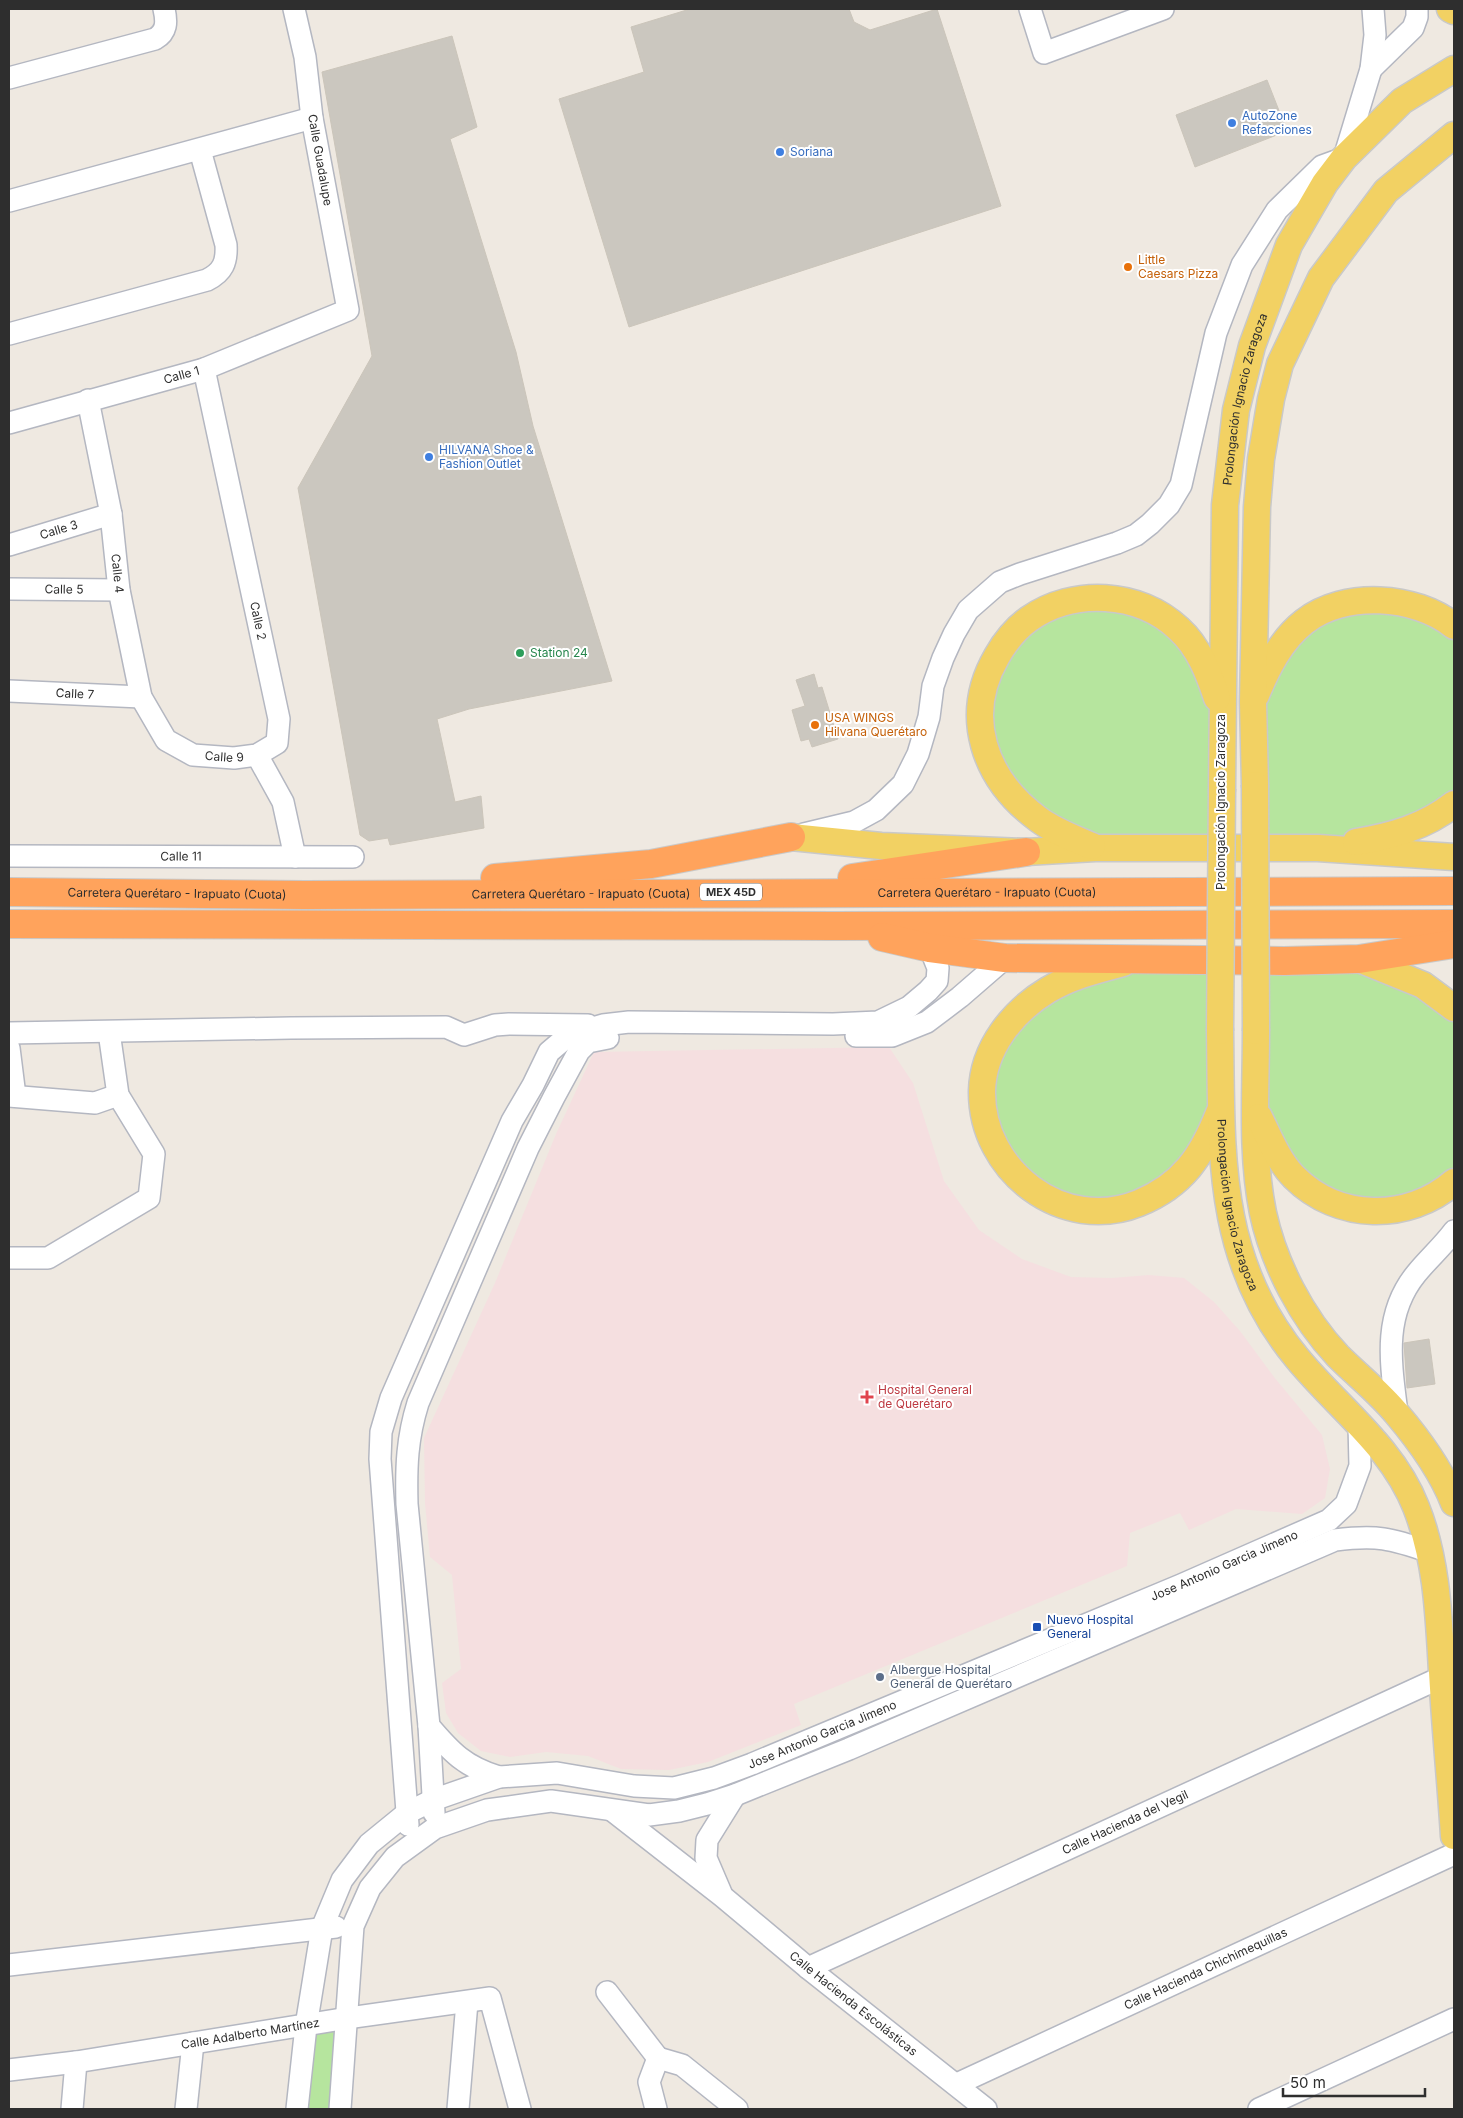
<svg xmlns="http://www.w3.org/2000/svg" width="1463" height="2118" font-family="Inter,sans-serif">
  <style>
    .medical { fill: #f5dfe0 }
    .green { fill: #b6e59e }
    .building { fill: #cbc7bf; stroke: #cbc5ba }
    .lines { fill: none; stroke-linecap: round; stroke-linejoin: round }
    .minor-casing { stroke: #b4b7c1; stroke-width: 24 }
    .major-casing { stroke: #c9c9c9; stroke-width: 29 }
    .highway-casing { stroke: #c9c9c9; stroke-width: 30 }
    .minor { stroke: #fff; stroke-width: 21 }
    .major { stroke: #f2d163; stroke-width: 26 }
    .highway { stroke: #ffa35c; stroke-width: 28 }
    .major-bridge-casing { stroke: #c9c9c9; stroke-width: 29; stroke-linecap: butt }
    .major-bridge { stroke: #f2d163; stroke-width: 26 }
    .shop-dot { fill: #3f7fe0; stroke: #fff; stroke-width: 2 }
    .food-dot { fill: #e8710a; stroke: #fff; stroke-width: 2 }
    .leisure-dot { fill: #2e9e5b; stroke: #fff; stroke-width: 2 }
    .health-dot { fill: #e0444e; stroke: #fff; stroke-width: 2 }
    .transit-dot { fill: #1a4fb4; stroke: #fff; stroke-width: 2 }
    .service-dot { fill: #5c6f8a; stroke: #fff; stroke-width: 2 }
    .labels { text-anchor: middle; stroke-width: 4; stroke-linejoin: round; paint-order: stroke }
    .shield { fill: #fff; stroke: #6d6d6d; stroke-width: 1 }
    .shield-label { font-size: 11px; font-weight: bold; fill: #2e2e2e }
    .shop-label { font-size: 12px; fill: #366cbe; stroke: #fff; text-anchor: start }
    .street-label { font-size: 12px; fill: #2e2e2e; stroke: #fff }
    .food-label { font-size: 12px; fill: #c56008; stroke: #fff; text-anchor: start }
    .leisure-label { font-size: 12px; fill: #27864d; stroke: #fff; text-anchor: start }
    .health-label { font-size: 12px; fill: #be3a42; stroke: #fff; text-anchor: start }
    .transit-label { font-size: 12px; fill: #164399; stroke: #fff; text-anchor: start }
    .service-label { font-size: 12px; fill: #4e5e75; stroke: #fff; text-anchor: start }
  </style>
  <rect width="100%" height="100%" fill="#efe9e1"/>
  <path class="medical" d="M889,1047l24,36 31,98 35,49 43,29 49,18 41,1 37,-3 35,3 30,24 26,29 34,46 48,58 8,34 -5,29 -23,16 -66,-5 -47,21 -9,-17 -50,20 -3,33 -333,138 7,21 -93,37 -39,8 -48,-1 -33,-13 -42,-4 -36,5 -29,-6 -23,-18 -12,-20 -4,-30 19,-14 -9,-94 -22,-18 -5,-54 -1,-65 71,-155 61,-149 38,-82z"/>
  <path class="green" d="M1096,603l64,17 49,72 6,151h-114l-59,-29 -52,-69v-62l42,-61z
    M1394,609l60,25v165l-88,36 -105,9v-146l10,-35 53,-46z
    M1209,967l2,137 -35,67 -59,31h-40l-42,-23 -20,-23 -20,-42v-36l13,-36 10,-15 42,-35 75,-24z
    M1360,967l43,15 51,35v156l-41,27 -69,-1 -42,-22 -36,-63 -1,-146z
    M340,2026l-7,83h-30l9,-79z"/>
  <path class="building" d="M690,9h159l5,13 16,8 67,-21 64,197 -372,121 -70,-228 85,-27 -13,-45z
    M452,36l25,91 -27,12 66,213 17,74 79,255 -143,28 -32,10 18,83 26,-6 3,32 -94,17 -2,-7 -19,3 -9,-6 -62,-347 74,-132 -50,-284z
    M1267,80l20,51 -92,36 -19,-52z
    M814,674l4,14 4,-1 16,52 -26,8 -3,-8 -8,2 -9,-31 13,-4 -9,-26z
    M1429,1339l6,45 -28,4 -3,-45z"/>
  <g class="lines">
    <g class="minor-casing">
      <g id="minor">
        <path d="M1030,9l14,44 119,-44"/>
        <path d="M1371,69l42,-41 4,-11v-8"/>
        <path d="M9,78l146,-39c12,-7 12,-17 9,-30"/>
        <path d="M9,201l303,-83"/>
        <path d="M9,334l198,-54c16,-8 20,-18 19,-35l-26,-95"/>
        <path id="s1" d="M88,400l23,114 8,76 22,107 25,43 27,15 41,3 23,-3 20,-12 2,-24 -75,-350"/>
        <path id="s2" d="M9,423l195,-54 144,-59 -36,-192 -7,-61 -11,-48"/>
        <path id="s3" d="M9,545l102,-31"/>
        <path id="s4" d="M9,589l110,1"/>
        <path id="s5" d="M9,691l132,6"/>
        <path d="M257,755l26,47 12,55"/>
        <path d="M804,834l50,-12 22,-12 27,-26 15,-30 11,-37 4,-31 10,-28 11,-24 14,-24 32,-28 20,-8 97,-31 19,-8 14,-11 19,-19 12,-20 35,-152 26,-68 35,-55 45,-44 22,-8 27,-89 4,-34 -2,-26"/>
        <path id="s6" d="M9,856l344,1"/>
        <path d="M9,1033l282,-5 155,-1 18,8 31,-10 14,-1 79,1"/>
        <path d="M856,1036h36l35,-14 33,-25 45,-39"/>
        <path d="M9,1048l6,48"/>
        <path d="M9,1096l86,7 23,-8"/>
        <path d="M9,1258h39l101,-60 5,-44 -36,-59 -9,-63"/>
        <path d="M1397,1413c-6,-49 -15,-97 19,-139 12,-15 27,-28 38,-43"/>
        <path d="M429,1726l5,87"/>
        <path d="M499,1777c-34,-10 -48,-25 -70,-51l-22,-222c-1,-37 0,-66 11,-101l110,-255 26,-51 25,-46 9,-9 20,-4"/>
        <path id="s7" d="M613,1811l109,85 86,72 178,141"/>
        <path d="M408,1825l-28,-366 1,-27 10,-34 121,-277 21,-36 16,-33 20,-17 34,-10 26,-3 204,2 45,-2 31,-15 19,-16 9,-10 1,-13 -8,-20"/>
        <path d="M721,1893l-15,-35 1,-18 28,-45"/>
        <path d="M9,1965l327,-38"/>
        <path id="s8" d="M808,1968l634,-291"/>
        <path d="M607,1992l51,66"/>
        <path d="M658,2058l24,7 55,44"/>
        <path id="s9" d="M9,2070l67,-8 272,-44 142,-20 30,111"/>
        <path id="s10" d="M957,2084l497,-230"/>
        <path d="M72,2109l4,-47"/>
        <path d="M186,2109l7,-66"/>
        <path id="s11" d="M297,2109l9,-83 16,-98 20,-48 27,-36 38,-31 26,-13 66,-23 58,-4 77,13 40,2 40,-10 38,-14 429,-179 148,-65 17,-16 14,-38 -1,-42"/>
        <path d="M340,2109l13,-183 17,-38 25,-31 40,-29 52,-18 64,-9 98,14 30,-4 28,-7 28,-9 114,-46 486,-209c42,-5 55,-2 95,12"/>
        <path d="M458,2109l9,-107"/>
        <path d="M656,2109l-7,-27 9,-24"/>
        <path d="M1259,2109l195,-90"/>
      </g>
    </g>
    <g class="major-casing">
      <g id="major">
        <path d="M1450,9l4,2"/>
        <path d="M1256,695c11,-27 25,-55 48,-73 40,-32 112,-27 150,4"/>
        <path d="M1255,785l-2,-83 4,-195 4,-48 10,-60 9,-35 41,-86 65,-87 68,-56"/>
        <path id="s12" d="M1222,789l3,-284 11,-95 16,-64 37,-101 36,-62 19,-25 58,-57 52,-32"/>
        <path d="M791,837l90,9 145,6 69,-4h223l136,9"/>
        <path d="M1356,842c36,-6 69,-15 98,-38"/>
        <path d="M1092,846c-19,-8 -38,-15 -54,-27 -54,-40 -76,-103 -41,-163 8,-14 18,-27 32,-37 44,-31 110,-28 150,10 20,18 30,45 38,69"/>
        <path d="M1359,959l64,26 31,23"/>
        <path d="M1123,963c-26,7 -52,13 -75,27 -35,21 -65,58 -66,101 -1,80 81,143 157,112 44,-18 63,-47 80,-90"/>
        <path id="s13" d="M1220,1031c2,120 -5,228 77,327 41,50 95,88 119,149 23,58 23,120 27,181 3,49 8,99 11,148"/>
        <path d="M1256,1031c0,60 -5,123 7,182 11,51 39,105 75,143 19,19 42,37 59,58 22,26 45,58 57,89"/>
        <path d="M1259,1117c10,20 19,44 35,60 44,44 114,45 160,5"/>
      </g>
    </g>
    <g class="highway-casing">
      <g id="highway">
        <path d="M495,878l156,-14 140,-27"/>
        <path d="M852,878l174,-26"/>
        <path id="s14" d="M9,892l296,3 1149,-4"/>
        <path d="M9,924l825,2 620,-2"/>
        <path d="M882,937l48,11 75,10 279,3 75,-2 95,-15"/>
      </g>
    </g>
    <use href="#minor" class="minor"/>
    <use href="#major" class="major"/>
    <use href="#highway" class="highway"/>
    <g class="major-bridge-casing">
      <path id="major-bridge" d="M1255,785l1,246
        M1220,1031l2,-242"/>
    </g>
    <use href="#major-bridge" class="major-bridge"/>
  </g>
  <g class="shop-dot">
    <circle cx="1232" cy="123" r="5"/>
    <circle cx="780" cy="152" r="5"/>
    <circle cx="429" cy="457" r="5"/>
  </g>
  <g class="food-dot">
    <circle cx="1128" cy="267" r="5"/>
    <circle cx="815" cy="725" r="5"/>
  </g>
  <circle class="leisure-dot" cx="520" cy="653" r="5"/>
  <path class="health-dot" d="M864.5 1389.5h5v5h5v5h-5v5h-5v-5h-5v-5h5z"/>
  <rect class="transit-dot" x="1032" y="1622" width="10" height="10" rx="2.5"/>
  <circle class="service-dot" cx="880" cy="1677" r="5"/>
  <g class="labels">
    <rect class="shield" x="700" y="883.5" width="62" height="17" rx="4"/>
    <g class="shield-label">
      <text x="731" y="896">MEX 45D</text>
    </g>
    <g class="shop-label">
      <text x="1242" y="120">AutoZone<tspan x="1242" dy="14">Refacciones</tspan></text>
      <text x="790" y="156">Soriana</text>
      <text x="439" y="454">HILVANA Shoe &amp;<tspan x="439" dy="14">Fashion Outlet</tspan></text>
    </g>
    <g class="street-label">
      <text transform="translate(320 160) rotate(80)" y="4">Calle Guadalupe</text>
      <text dy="4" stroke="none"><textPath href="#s2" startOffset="179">Calle 1</textPath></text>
      <text dy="4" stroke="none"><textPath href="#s12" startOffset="392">Prolongación Ignacio Zaragoza</textPath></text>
      <text dy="4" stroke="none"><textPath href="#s3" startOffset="52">Calle 3</textPath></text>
      <text dy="4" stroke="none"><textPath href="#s1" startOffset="176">Calle 4</textPath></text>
      <text dy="4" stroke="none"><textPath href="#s4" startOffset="55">Calle 5</textPath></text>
      <text transform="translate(258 621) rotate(78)" y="4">Calle 2</text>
      <text dy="4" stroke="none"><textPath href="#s5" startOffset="66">Calle 7</textPath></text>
      <text dy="4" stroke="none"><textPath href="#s1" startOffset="414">Calle 9</textPath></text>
      <text transform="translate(1221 802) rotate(-90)" y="4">Prolongación Ignacio Zaragoza</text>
      <text dy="4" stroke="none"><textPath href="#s6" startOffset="172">Calle 11</textPath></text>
      <text dy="4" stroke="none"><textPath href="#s14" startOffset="978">Carretera Querétaro - Irapuato (Cuota)</textPath></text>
      <text dy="4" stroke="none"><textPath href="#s14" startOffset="168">Carretera Querétaro - Irapuato (Cuota)</textPath></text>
      <text dy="4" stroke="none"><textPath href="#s14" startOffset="572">Carretera Querétaro - Irapuato (Cuota)</textPath></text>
      <text dy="4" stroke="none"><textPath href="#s13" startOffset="176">Prolongación Ignacio Zaragoza</textPath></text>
      <text dy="4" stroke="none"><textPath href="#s11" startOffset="1198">Jose Antonio Garcia Jimeno</textPath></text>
      <text dy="4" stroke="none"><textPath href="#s11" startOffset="762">Jose Antonio Garcia Jimeno</textPath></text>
      <text dy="4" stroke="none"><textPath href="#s8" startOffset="349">Calle Hacienda del Vegil</textPath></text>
      <text dy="4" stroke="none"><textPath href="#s10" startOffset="274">Calle Hacienda Chichimequillas</textPath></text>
      <text dy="4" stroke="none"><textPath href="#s7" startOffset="308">Calle Hacienda Escolásticas</textPath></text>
      <text dy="4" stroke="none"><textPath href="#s9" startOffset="244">Calle Adalberto Martínez</textPath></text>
    </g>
    <g class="food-label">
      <text x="1138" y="264">Little<tspan x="1138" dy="14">Caesars Pizza</tspan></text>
      <text x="825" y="722">USA WINGS<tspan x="825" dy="14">Hilvana Querétaro</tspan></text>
    </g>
    <g class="leisure-label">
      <text x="530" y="657">Station 24</text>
    </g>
    <g class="health-label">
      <text x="878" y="1394">Hospital General<tspan x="878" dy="14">de Querétaro</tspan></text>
    </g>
    <g class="transit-label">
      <text x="1047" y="1624">Nuevo Hospital<tspan x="1047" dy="14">General</tspan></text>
    </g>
    <g class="service-label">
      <text x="890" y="1674">Albergue Hospital<tspan x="890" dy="14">General de Querétaro</tspan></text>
    </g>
  </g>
  <rect width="1463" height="2118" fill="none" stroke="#2e2e2e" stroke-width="20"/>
  <path d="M1283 2088v8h142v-8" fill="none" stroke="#2e2e2e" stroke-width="2.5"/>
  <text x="1290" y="2088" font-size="15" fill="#2e2e2e" stroke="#ffffff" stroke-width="4" paint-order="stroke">50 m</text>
</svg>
